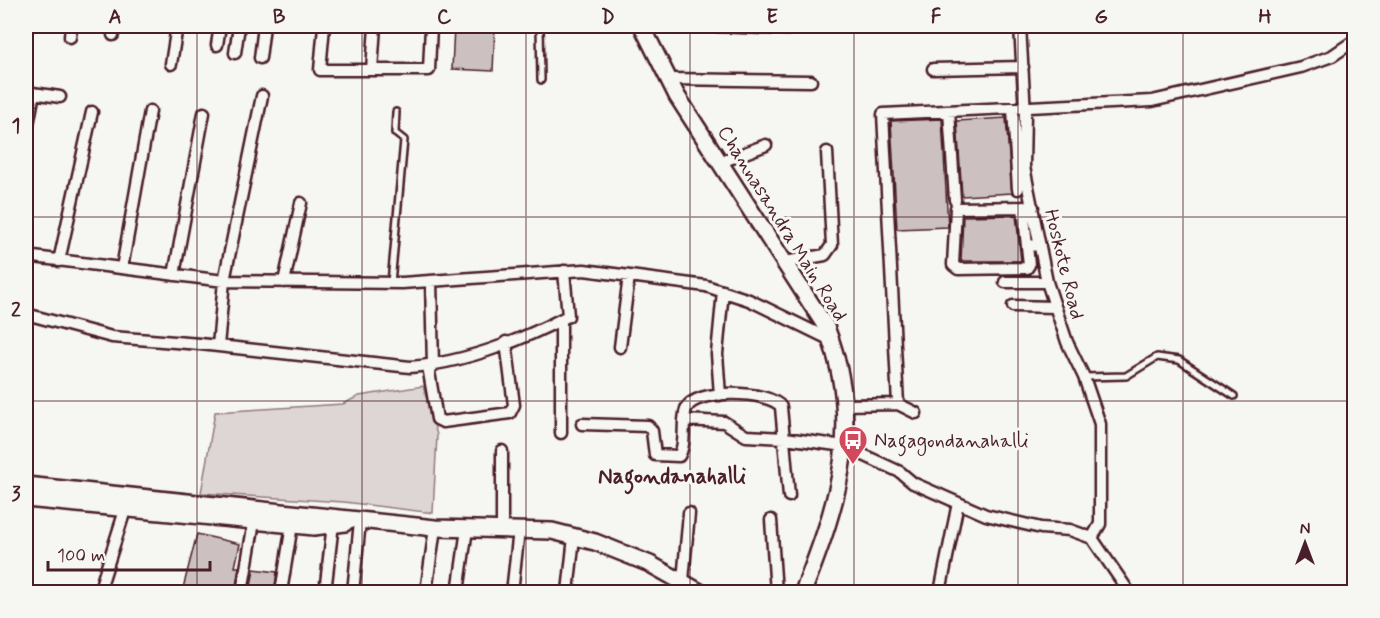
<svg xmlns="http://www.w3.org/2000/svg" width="1380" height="618" font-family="Mynerve,sans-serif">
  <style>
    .green { fill: #ddd6d5; stroke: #947a80; stroke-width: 1.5 }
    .building { fill: #ccc1c0; stroke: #4a1f2b; stroke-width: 1.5 }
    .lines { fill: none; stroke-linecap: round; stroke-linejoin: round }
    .lane-casing { stroke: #4a1f2b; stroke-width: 10 }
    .street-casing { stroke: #4a1f2b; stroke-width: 15 }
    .secondary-casing { stroke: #4a1f2b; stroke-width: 20 }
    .lane { stroke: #f6f6f2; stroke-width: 5 }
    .street { stroke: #f6f6f2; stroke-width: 10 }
    .secondary { stroke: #f6f6f2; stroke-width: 15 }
    .grid { fill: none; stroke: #4a1f2b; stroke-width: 1.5; stroke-opacity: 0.55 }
    .labels { text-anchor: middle; stroke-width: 6; stroke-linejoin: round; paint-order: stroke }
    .street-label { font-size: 20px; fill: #4a1f2b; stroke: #f6f6f2 }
    .poi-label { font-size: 20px; fill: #4a1f2b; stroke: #f6f6f2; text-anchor: start }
    .quarter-label { font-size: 22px; font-weight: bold; fill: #4a1f2b; stroke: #f6f6f2 }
    .neatline { fill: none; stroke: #4a1f2b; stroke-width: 2 }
    .grid-label { font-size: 20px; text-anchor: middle; font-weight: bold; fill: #4a1f2b }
  </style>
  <rect width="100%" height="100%" fill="#f6f6f2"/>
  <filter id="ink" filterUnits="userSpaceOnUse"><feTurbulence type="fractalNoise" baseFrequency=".0167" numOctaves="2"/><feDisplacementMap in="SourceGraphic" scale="12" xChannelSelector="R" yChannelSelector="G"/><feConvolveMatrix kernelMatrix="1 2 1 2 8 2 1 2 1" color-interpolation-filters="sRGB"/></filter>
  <g filter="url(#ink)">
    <path class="green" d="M423,386l14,49 -4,78 -89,-11 -143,-9 14,-81 128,-8 16,-8z"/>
    <path class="building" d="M454,26h41l-2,45 -41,-2z
      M1006,118l6,75 -50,3 -5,-75z
      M942,119l6,108 -51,2 -6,-108z
      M1016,215l5,46h-60l2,-45z
      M197,534l43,10 -5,23h4l-4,25h-53z
      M254,569l23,3 -3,20h-24z"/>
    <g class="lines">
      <g class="lane-casing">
        <path id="lane" d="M540,26l1,54
          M391,283l13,-143 -9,-7 1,-21
          M1084,377l42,-1 31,-19 22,3 55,36"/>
      </g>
      <g class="street-casing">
        <path id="street" d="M324,26l-4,44h109l2,-44
          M717,26l71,3
          M1020,26l5,87 -1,54 23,115 20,60 17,35 16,47v100l-8,14
          M26,31l1,-5
          M113,35l1,-9
          M70,37l1,-11
          M217,45l3,-19
          M235,53l4,-27
          M260,58l4,-32
          M171,64l6,-38
          M933,69l90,-2
          M372,70l3,-44
          M669,79l142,2
          M26,92l34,5
          M1013,109l5,80
          M949,111l6,89
          M26,135l8,-42
          M721,162l45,-17
          M1023,207l4,39
          M1033,207l-77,1 -3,57 5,4 69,-1 2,-3 -2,-19 13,-1
          M26,256l198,25 178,2 182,-13 122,16 43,14 82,40
          M59,261l33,-149
          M785,262l40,-7 7,-10 -5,-93
          M122,268l28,-157
          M174,275l30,-162
          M431,281l2,85
          M284,282l17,-79
          M1005,282h42
          M1013,306l42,1
          M26,314l86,23 88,7 210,23c53,-4 110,-26 158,-51l-4,-45
          M561,320v113
          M218,346l6,-65 38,-185
          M620,347l9,-71
          M428,366l9,53 6,3 67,-9 4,-8 -8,-63
          M720,395l-3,-41 6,-63
          M898,404l-15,-290 269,-13 149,-34 31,-11 22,-15
          M844,405l54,-1 18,9
          M684,420l40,2 22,14 39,2 59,8 56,26 13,11 73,32 55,13 29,2 22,8 37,54
          M582,424l66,2 4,5 3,24 24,1c8,-13 2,-32 7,-47 8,-21 84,-19 95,-2l8,89
          M502,451v79
          M771,520l5,72
          M99,592l28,-88
          M242,592l12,-70
          M281,592l11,-67
          M325,592l8,-68
          M353,592l7,-71
          M426,592l9,-64
          M458,592l9,-63
          M512,592l7,-62
          M568,592l6,-55
          M682,592l7,-79
          M940,592l18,-89"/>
      </g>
      <g class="secondary-casing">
        <path id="secondary" d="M642,26l35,70 149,231c38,97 13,173 -23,265
          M26,485l409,43 117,3 43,11 55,22 50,28
          M26,499l288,28 31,-4"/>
      </g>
      <use href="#lane" class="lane"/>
      <use href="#street" class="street"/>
      <use href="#secondary" class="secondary"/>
    </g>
  </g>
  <path class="grid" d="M197,26v566M362,26v566M526,26v566M690,26v566M854,26v566M1018,26v566M1183,26v566M26,217h1328M26,401h1328"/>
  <defs>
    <g id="bus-pin" transform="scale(1.5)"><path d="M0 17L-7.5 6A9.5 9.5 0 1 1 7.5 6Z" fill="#d1495b" stroke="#f6f6f2"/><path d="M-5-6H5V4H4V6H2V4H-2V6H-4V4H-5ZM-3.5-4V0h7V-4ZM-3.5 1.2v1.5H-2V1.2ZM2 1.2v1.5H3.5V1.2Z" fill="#fff"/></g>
  </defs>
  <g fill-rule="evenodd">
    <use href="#bus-pin" x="853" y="440"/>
  </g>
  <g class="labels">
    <g class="street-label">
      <text transform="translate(783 223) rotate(58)" y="7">Channasandra Main Road</text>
      <text transform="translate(1065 264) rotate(76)" y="7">Hoskote Road</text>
    </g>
    <g class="poi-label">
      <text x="874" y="447">Nagagondanahalli</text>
    </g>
    <g class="quarter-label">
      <text x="672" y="483">Nagondanahalli</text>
    </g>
  </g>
  <rect width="1380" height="618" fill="none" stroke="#f6f6f2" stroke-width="66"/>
  <g transform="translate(1305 543)" stroke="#f6f6f2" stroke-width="4.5" paint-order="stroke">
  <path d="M0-4.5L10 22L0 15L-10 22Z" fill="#4a1f2b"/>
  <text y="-9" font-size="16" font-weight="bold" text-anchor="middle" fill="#4a1f2b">N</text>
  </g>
  <path d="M48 561v9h162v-9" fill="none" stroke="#4a1f2b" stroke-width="3"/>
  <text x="57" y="561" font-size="18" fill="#4a1f2b" stroke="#f6f6f2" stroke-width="4.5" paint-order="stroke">100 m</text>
  <rect x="33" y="33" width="1314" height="552" class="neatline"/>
  <g class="grid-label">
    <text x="115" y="23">A</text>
    <text x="279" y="23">B</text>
    <text x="444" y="23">C</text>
    <text x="608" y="23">D</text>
    <text x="772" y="23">E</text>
    <text x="936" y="23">F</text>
    <text x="1101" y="23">G</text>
    <text x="1265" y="23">H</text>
    <text x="16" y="132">1</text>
    <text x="16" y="316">2</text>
    <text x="16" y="500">3</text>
  </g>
</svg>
